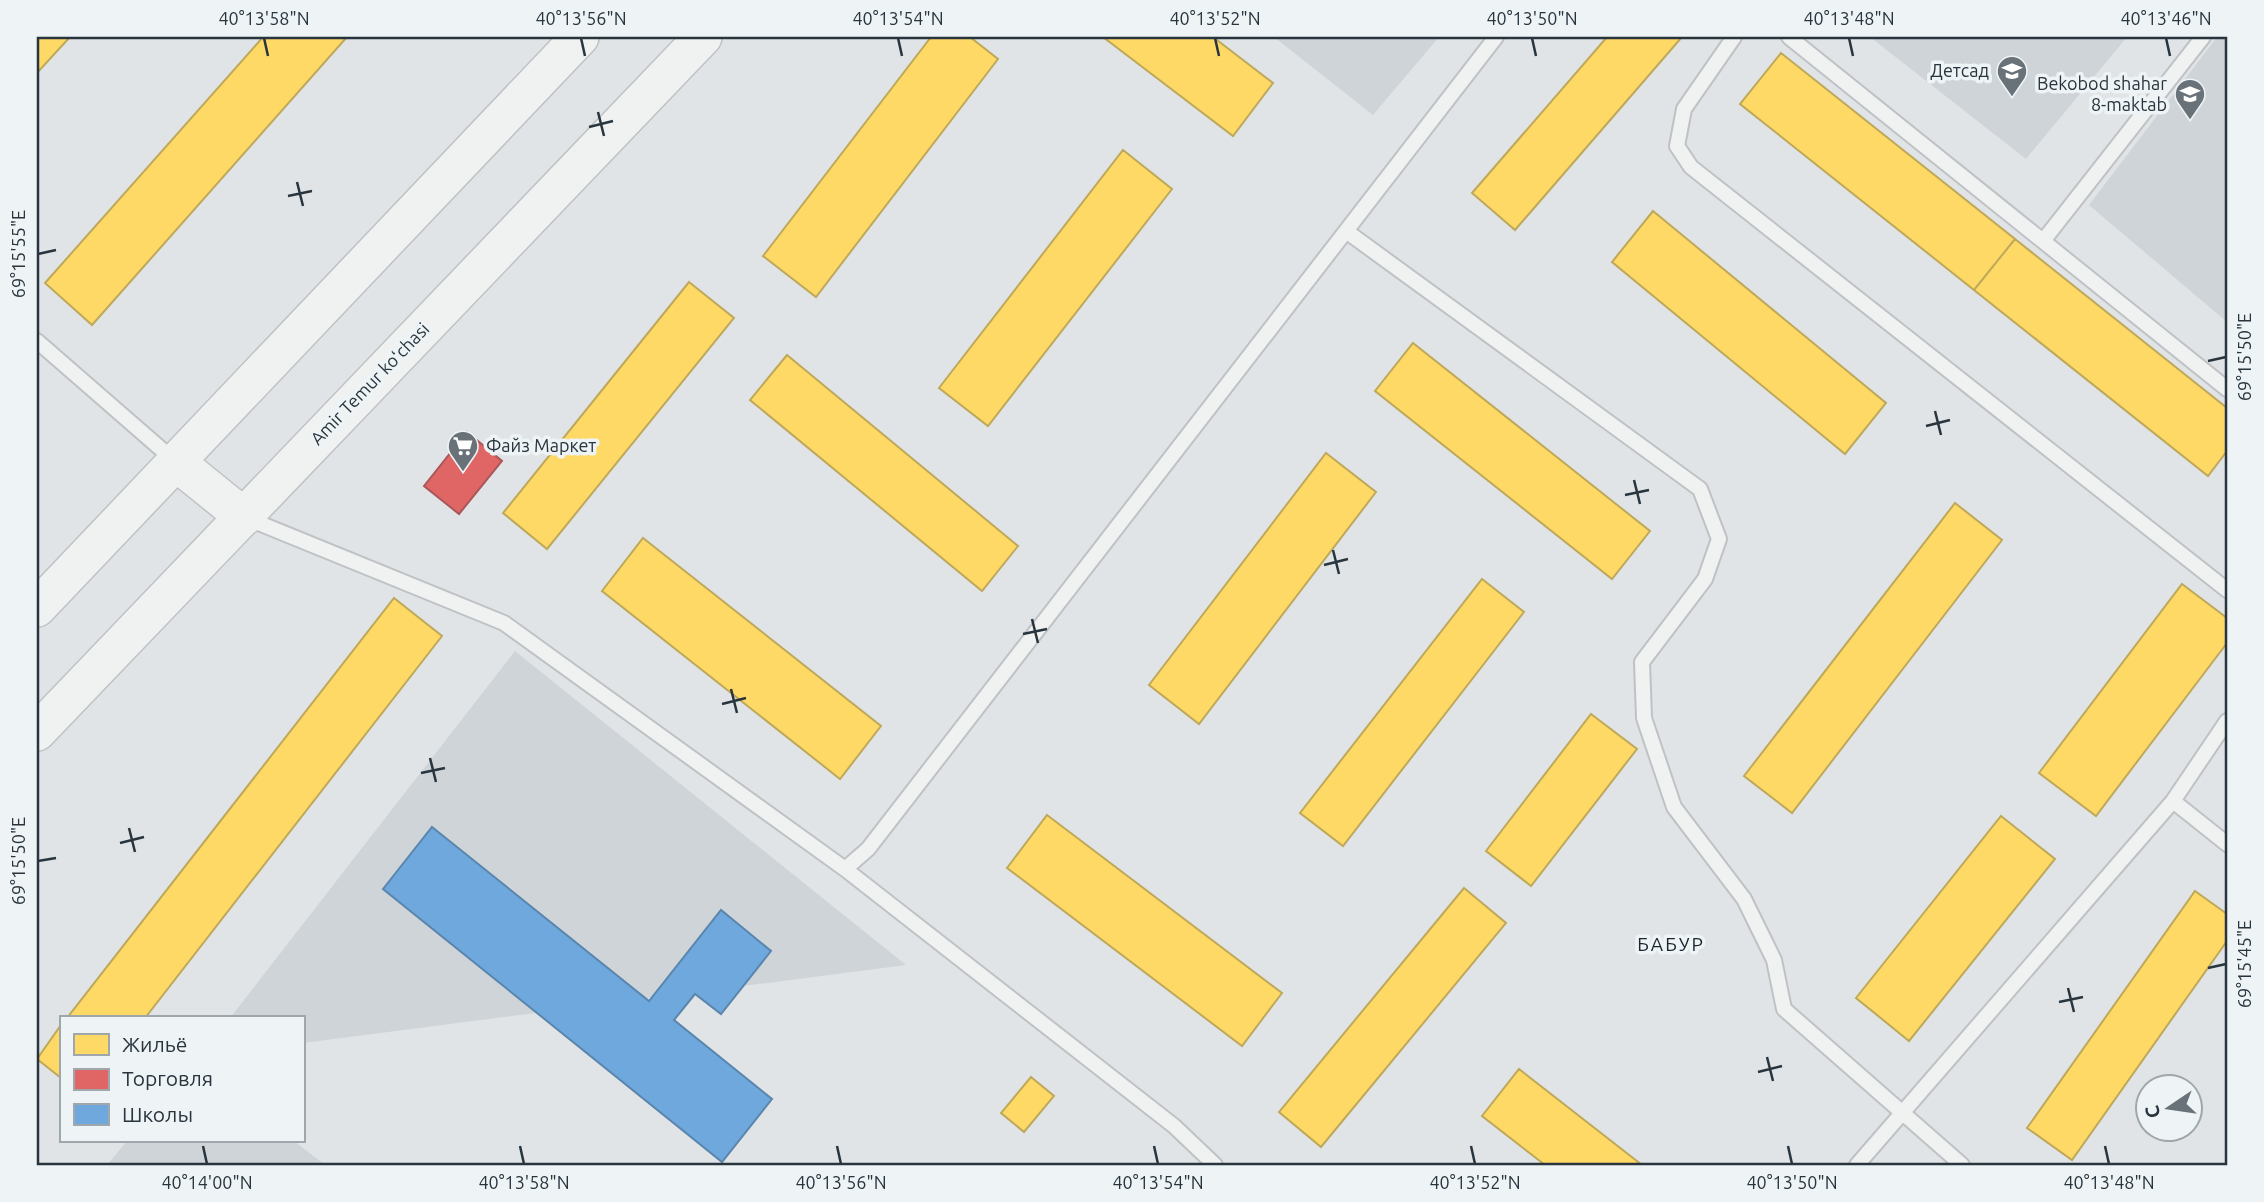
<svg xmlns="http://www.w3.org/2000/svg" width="2264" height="1202" font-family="Ubuntu,sans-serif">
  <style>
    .built { fill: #cfd4d9 }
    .homes { fill: #ffd966; stroke: #bea85a; stroke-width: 2 }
    .shops { fill: #e06666; stroke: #a9575a; stroke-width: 2 }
    .schools { fill: #6fa8dc; stroke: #5a86ad; stroke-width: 2 }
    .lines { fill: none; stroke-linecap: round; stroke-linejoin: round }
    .service-casing { stroke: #bfc2c4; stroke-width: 18 }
    .tertiary-casing { stroke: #bfc2c4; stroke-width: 40 }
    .service { stroke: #f0f2f2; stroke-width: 14 }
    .tertiary { stroke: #f0f2f2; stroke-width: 37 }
    .ticks { fill: none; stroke: #28353e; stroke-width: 2.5 }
    .labels { text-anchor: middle; stroke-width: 7; stroke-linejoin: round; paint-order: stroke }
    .poi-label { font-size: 18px; fill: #28353e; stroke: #eef3f5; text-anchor: end }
    .street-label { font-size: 18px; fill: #28353e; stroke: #eef3f5 }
    .neighbourhood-label { font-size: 19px; letter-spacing: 2px; fill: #1b252f; stroke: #eef3f5 }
    .neatline { fill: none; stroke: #28353e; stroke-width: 2.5 }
    .ticks-label { font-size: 18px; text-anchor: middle; fill: #28353e }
  </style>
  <rect width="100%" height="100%" fill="#e1e4e6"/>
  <path class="built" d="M1274,37h165l-66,78z
    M1870,37h257l-101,122z
    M2217,37h10v285l-138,-117z
    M515,651l391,314 -603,78v-25h-73z
    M127,1141h167l31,24h-218z"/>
  <path class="homes" d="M37,37h33l-33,36z
    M263,37h84l-255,288 -47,-42z
    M931,37h39l28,22 -182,238 -53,-41z
    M1103,37h110l60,46 -40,53z
    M1607,37h75l-167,193 -43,-37z
    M1781,53l234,186 -41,51 -234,-186z
    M1123,150l49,39 -184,237 -49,-38z
    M1653,211l233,192 -41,51 -233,-192z
    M2015,239l212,169v43l-19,25 -234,-186z
    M689,282l45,36 -187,231 -44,-36z
    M1413,343l237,188 -38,48 -237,-188z
    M787,355l231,191 -36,45 -232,-191z
    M1326,453l50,39 -177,232 -50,-39z
    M1955,503l47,37 -210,273 -48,-37z
    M643,538l238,188 -41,53 -238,-188z
    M1482,579l42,33 -181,234 -43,-33z
    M2182,584l45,34v25l-131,173 -57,-43z
    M394,598l48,38 -297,382h-78z
    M1591,714l46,35 -106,137 -45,-35z
    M1047,815l235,178 -40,53 -235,-178z
    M2001,816l54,43 -146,182 -53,-43z
    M1464,888l42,35 -185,224 -42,-35z
    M2195,891l32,23v27l-155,219 -45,-32z
    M61,1025v53l-24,-19z
    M1519,1069l123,96h-97l-63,-49z
    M1031,1077l23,19 -30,36 -23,-19z"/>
  <path class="shops" d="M467,432l35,29 -43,53 -35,-28z"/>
  <path class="schools" d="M432,827l217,174 72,-91 50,41 -50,63 -26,-20 -21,26 98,79 -50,63 -339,-273z"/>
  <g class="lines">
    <g class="service-casing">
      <path id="service" d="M1734,37l-50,72 -7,37 14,21 536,423
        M1789,37l438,352
        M1346,231l354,258 19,50 -14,40 -63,83 2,56 30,89 70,92 30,61 10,49 178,156
        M2043,241l160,-204
        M37,341l139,121
        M244,517l260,106 341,246 23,-20 628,-812
        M2227,721l-54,80 54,43
        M845,869l329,257 41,39
        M1857,1165l316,-364"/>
    </g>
    <g class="tertiary-casing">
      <path id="tertiary" d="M176,462l68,55
        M37,608l543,-571
        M37,732l666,-695"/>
    </g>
    <use href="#service" class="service"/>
    <use href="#tertiary" class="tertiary"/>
  </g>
  <path class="ticks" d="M264,38l4,18M581,38l4,18M898,38l4,18M1215,38l4,18M1532,38l4,18M1849,38l4,18M2166,38l4,18M598,112l6,24M589,127l24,-6M297,182l6,24M288,196l24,-5M38,254l18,-4M2208,361l18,-4M1935,411l6,24M1926,426l24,-6M1634,480l6,24M1625,495l24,-5M1333,550l6,24M1324,565l24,-6M1032,619l6,24M1023,634l24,-5M731,689l6,24M722,704l24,-6M430,758l6,24M421,773l24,-5M129,828l6,24M120,843l24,-6M38,861l18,-3M2208,968l18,-4M2068,988l6,24M2059,1002l24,-5M1767,1057l6,24M1758,1072l24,-6M203,1146l4,18M520,1146l4,18M837,1146l4,18M1154,1146l4,18M1471,1146l4,18M1788,1146l4,18M2105,1146l4,18"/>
  <defs>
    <g id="school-pin" transform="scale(1.575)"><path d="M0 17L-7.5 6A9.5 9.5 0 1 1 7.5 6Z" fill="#697279" stroke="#eef3f5"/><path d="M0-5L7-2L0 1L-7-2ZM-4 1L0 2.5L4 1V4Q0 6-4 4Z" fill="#fff"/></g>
    <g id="supermarket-pin" transform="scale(1.575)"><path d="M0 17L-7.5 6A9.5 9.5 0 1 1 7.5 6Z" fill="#697279" stroke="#eef3f5"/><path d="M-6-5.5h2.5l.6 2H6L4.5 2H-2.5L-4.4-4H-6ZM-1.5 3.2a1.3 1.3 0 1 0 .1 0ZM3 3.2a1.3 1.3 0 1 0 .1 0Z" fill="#fff"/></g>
  </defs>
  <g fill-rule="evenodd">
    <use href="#school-pin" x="2012" y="71"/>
    <use href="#school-pin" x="2190" y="94"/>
    <use href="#supermarket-pin" x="463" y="446"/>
  </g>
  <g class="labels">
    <g class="poi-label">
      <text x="1989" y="77">Детсад</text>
      <text x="2167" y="90">Bekobod shahar<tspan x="2167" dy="21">8-maktab</tspan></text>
      <text x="486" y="452" text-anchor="start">Файз Маркет</text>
    </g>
    <g class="street-label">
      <text transform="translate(370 384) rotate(-46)" y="6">Amir Temur koʻchasi</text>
    </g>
    <g class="neighbourhood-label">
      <text x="1671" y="951">БАБУР</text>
    </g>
  </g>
  <rect width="2264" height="1202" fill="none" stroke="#eef3f5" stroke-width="77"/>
  <rect x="60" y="1016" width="245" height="126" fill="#eef3f5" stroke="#9fa7ac" stroke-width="2"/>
  <rect x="74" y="1034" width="35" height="21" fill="#ffd966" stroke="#9fa7ac" stroke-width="2"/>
  <text x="122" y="1052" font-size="21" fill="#28353e">Жильё</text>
  <rect x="74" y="1069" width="35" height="21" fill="#e06666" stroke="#9fa7ac" stroke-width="2"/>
  <text x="122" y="1086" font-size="21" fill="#28353e">Торговля</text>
  <rect x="74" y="1104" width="35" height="21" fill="#6fa8dc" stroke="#9fa7ac" stroke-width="2"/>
  <text x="122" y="1122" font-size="21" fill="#28353e">Школы</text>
  <g transform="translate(2169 1108) rotate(257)"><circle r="33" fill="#eef3f5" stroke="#9fa7ac" stroke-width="2"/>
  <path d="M0-5L12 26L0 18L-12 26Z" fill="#697279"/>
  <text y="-10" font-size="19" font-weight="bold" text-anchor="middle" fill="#28353e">С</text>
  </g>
  <rect x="38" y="38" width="2188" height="1126" class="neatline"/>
  <g class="ticks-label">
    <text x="264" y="25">40°13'58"N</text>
    <text x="581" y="25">40°13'56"N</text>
    <text x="898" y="25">40°13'54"N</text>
    <text x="1215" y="25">40°13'52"N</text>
    <text x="1532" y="25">40°13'50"N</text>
    <text x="1849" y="25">40°13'48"N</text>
    <text x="2166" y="25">40°13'46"N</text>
    <text transform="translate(19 254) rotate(-90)" y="6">69°15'55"E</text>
    <text transform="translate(2245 357) rotate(-90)" y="6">69°15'50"E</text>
    <text transform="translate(19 861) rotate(-90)" y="6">69°15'50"E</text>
    <text transform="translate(2245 964) rotate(-90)" y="6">69°15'45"E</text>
    <text x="207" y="1189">40°14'00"N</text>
    <text x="524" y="1189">40°13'58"N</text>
    <text x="841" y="1189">40°13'56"N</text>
    <text x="1158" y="1189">40°13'54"N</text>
    <text x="1475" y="1189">40°13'52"N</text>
    <text x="1792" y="1189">40°13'50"N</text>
    <text x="2109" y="1189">40°13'48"N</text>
  </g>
</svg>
